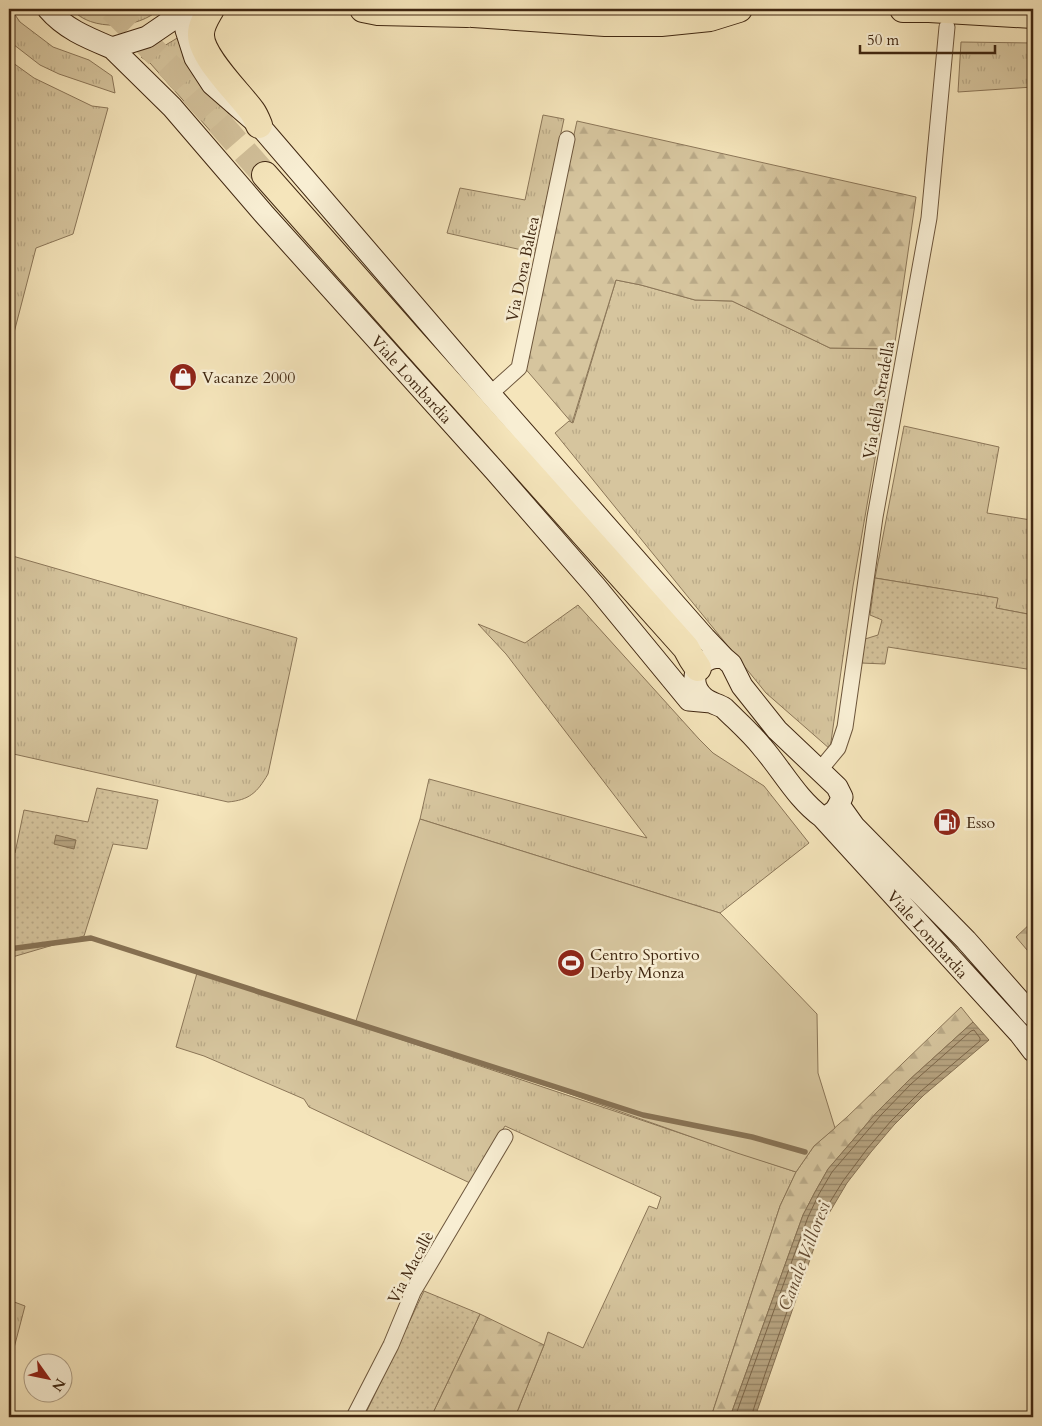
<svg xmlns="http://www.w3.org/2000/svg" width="1042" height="1426" font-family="Cardo,serif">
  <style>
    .grass { fill: url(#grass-tufts); stroke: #8b7658 }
    .forest { fill: url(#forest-firs); stroke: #8b7658 }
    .garden { fill: url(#garden-dots); stroke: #8b7658 }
    .pitch { fill: #d6c59e; stroke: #8b7658 }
    .water { fill: url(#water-rules); stroke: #877254 }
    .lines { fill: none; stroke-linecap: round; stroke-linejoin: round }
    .shore { stroke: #7c6649; stroke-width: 1 }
    .stream { stroke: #877254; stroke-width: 5.5 }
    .trunk-tunnel { stroke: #d1bf99; stroke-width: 26; stroke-dasharray: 26 13; stroke-linecap: butt }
    .minor-casing { stroke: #6d563c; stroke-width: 17 }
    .secondary-casing { stroke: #402711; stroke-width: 23 }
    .trunk-casing { stroke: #402711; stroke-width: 28 }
    .minor { stroke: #f8eed3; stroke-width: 15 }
    .secondary { stroke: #f8eed3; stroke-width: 21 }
    .trunk { stroke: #f5e5bb; stroke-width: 26 }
    .labels { text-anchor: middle; stroke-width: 5; stroke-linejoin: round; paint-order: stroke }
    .street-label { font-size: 16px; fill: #402711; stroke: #f8eed3 }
    .poi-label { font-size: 16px; fill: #402711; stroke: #f8eed3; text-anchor: start }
    .water-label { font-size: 18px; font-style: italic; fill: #644c33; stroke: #f8eed3 }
  </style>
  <defs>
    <pattern id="grass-tufts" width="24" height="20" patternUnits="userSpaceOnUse" patternTransform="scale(1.25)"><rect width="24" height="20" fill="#d6c59e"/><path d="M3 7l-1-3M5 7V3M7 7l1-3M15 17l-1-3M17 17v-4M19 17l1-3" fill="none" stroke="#b9a987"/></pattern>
    <pattern id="forest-firs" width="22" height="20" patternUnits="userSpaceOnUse" patternTransform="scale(1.25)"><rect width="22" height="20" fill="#d6c59e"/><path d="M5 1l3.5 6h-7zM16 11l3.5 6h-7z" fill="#b9a987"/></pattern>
    <pattern id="garden-dots" width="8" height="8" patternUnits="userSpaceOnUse" patternTransform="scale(1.25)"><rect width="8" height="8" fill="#d6c59e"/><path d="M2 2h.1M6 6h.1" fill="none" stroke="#b9a987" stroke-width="1.8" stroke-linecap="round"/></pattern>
    <pattern id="water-rules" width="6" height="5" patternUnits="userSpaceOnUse" patternTransform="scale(1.25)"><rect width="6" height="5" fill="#b7a481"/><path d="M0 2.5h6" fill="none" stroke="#968668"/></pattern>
  </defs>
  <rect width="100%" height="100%" fill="#f5e5bb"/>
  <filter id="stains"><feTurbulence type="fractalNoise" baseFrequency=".004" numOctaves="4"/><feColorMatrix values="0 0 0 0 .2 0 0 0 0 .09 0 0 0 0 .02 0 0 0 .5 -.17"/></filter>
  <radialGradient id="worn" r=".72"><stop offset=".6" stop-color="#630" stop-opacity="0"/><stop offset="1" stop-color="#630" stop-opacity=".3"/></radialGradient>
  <path class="grass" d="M9,9h2l9,13 33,25 36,13 23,16 3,17 -56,-19 -19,-9 -31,-24z
    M72,9h87c-19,20 -69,23 -87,0z
    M179,37l5,20 48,61 -18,17 -64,-72 -9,-6 23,-11z
    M961,42l72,1v44l-75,5z
    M9,60l25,18 58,28 16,2 -35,126 -37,14 -27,104z
    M543,115l21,4 -29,134 -88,-20 13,-45 65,12z
    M616,280l25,5 54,15 37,1 98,47 64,1 -41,237 -23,163 -64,-56 -211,-260 14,-12 4,2z
    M904,426l95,21 -12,66 44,7 2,-11v106l-37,-7 1,-10 -122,-20z
    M9,555l288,83 -29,136c-11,19 -19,26 -40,28l-219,-49z
    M578,605l121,134 14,14 51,33 45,57 -89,70 -300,-94 9,-40 218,59 -141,-184 -28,-30 47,19z
    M197,973l158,51 441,148 -16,34 -69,211h-196l29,-72 4,-13 35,16 66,-142 8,3 4,-12 -156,-71 -35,57 -161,-76 -5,-8 -100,-43 -28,-9z
    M9,1300l16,6 -16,61z"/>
  <path class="forest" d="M577,121l339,76 -22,152 -64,-1 -98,-47 -37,-1 -54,-15 -25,-5 -44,143 -49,-57z
    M1033,921v36l-17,-20z
    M961,1007l12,15 -65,59 -31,31 -49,57 -13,23 -12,23 -73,202h-19l69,-211 16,-34 18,-26 33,-29z
    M480,1314l64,31 -29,72h-84z"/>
  <path class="garden" d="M875,578l123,20 -2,10 37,7v55l-145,-23 -3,17 -24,-1 4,-24 13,-4 4,-15 -12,-5z
    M97,788l61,12 -11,49 -34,-5 -29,92 -75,22v-105h6l9,-43 64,12z
    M424,1291l56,23 -49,103h-67z"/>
  <path class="pitch" d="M420,819l300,94 97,101 1,59 17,55 -21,18 -18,26 -59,-19 -215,-76 -167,-53z"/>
  <path class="water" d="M56,835l20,5 -2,9 -20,-5z
    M973,1022l16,18 -65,55 -30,30 -23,27 -24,31 -25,42 -67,192h-25l73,-202 12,-23 13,-23 49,-57 31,-31z"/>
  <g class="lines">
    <path class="shore" d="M735,1417l73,-200 11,-23 13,-22 49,-57 30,-31 60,-53 3,-1 6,8v3l-59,50 -30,30 -24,28 -24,32 -13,21 -12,22 -53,150 -14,43"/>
    <path class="stream" d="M9,949l82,-11 552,177 109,22 53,15"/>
    <path class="trunk-tunnel" d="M112,9l62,62 91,104"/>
    <g class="minor-casing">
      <path id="minor" d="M490,394l29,-26 48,-229
        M819,771l19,-23 7,-21 30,-210 54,-299 18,-191
        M354,1417l37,-72 22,-53 92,-155"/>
    </g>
    <g class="secondary-casing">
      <path id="secondary" d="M48,9c17,20 40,29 64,39l35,-11 41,-28
        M187,10l-1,20 9,28 17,26 47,41 231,269 215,244 19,20
        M112,48l60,59 92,107 231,257 101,116 93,113 22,2
        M717,657l7,1 7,6 11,22 35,44 60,57 5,10c-4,11 -8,18 -20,20 -25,-18 -40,-47 -60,-70 -11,-14 -25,-26 -38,-39 -6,-4 -15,-5 -21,-11 -16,-16 -7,-37 14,-40z
        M839,805l15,21 112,114 67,76
        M822,817l198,217 13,17"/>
    </g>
    <g class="trunk-casing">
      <path id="trunk" d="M211,9c-4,7 -10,16 -10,25 -1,22 38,59 51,77 3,4 5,9 7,14
        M363,9l15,3 89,2
        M448,9l25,5 132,9h56l49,-5 29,-9
        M903,9h26l104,6
        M265,175l145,164 276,309 6,11 6,9"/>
    </g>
    <use href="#minor" class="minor"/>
    <use href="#secondary" class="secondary"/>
    <use href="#trunk" class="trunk"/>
  </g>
  <defs>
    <g id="shop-disc" transform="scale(1.4375)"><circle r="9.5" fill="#8f2418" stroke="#f8eed3"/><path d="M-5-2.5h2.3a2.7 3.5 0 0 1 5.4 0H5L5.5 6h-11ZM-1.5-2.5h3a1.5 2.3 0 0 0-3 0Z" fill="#fff"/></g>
    <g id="fuel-disc" transform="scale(1.4375)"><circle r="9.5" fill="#8f2418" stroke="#f8eed3"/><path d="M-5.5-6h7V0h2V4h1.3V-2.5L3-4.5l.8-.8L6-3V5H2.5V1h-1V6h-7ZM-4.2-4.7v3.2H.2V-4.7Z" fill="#fff"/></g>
    <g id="stadium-disc" transform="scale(1.4375)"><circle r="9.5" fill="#8f2418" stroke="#f8eed3"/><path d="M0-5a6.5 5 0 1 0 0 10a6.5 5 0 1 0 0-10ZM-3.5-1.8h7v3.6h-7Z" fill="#fff"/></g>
  </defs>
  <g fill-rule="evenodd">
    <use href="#shop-disc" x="183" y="377"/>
    <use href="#fuel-disc" x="947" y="822"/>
    <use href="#stadium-disc" x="571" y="963"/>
  </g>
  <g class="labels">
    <g class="street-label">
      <text transform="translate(522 269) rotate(-78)" y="6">Via Dora Baltea</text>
      <text transform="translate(412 379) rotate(48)" y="6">Viale Lombardia</text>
      <text transform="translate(878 400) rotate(-80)" y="6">Via della Stradella</text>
      <text transform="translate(928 934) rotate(48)" y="6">Viale Lombardia</text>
      <text transform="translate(410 1267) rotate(-62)" y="6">Via Macallè</text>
    </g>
    <g class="poi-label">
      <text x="202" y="383">Vacanze 2000</text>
      <text x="966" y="828">Esso</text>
      <text x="590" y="960">Centro Sportivo<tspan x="590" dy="18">Derby Monza</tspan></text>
    </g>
    <g class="water-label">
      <text transform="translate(804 1256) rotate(-69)" y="6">Canale Villoresi</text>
    </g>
  </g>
  <rect width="1042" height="1426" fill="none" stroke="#f5e5bb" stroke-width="30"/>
  <rect x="10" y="10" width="1022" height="1406" fill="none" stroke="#402711" stroke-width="2.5"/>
  <rect x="15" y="15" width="1012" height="1396" fill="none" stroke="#402711"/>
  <g transform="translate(48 1378) rotate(123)"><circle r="24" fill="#f8eed3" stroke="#ae9e85"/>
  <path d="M0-4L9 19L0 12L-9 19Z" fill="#8f2418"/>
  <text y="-8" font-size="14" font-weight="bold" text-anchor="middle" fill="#402711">N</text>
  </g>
  <path d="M860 45v8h135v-8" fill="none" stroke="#402711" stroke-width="2.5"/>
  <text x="867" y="45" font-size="15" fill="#402711" stroke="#f8eed3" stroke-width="4" paint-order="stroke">50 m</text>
  <rect width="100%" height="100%" filter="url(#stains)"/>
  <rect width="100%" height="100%" fill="url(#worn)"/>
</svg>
